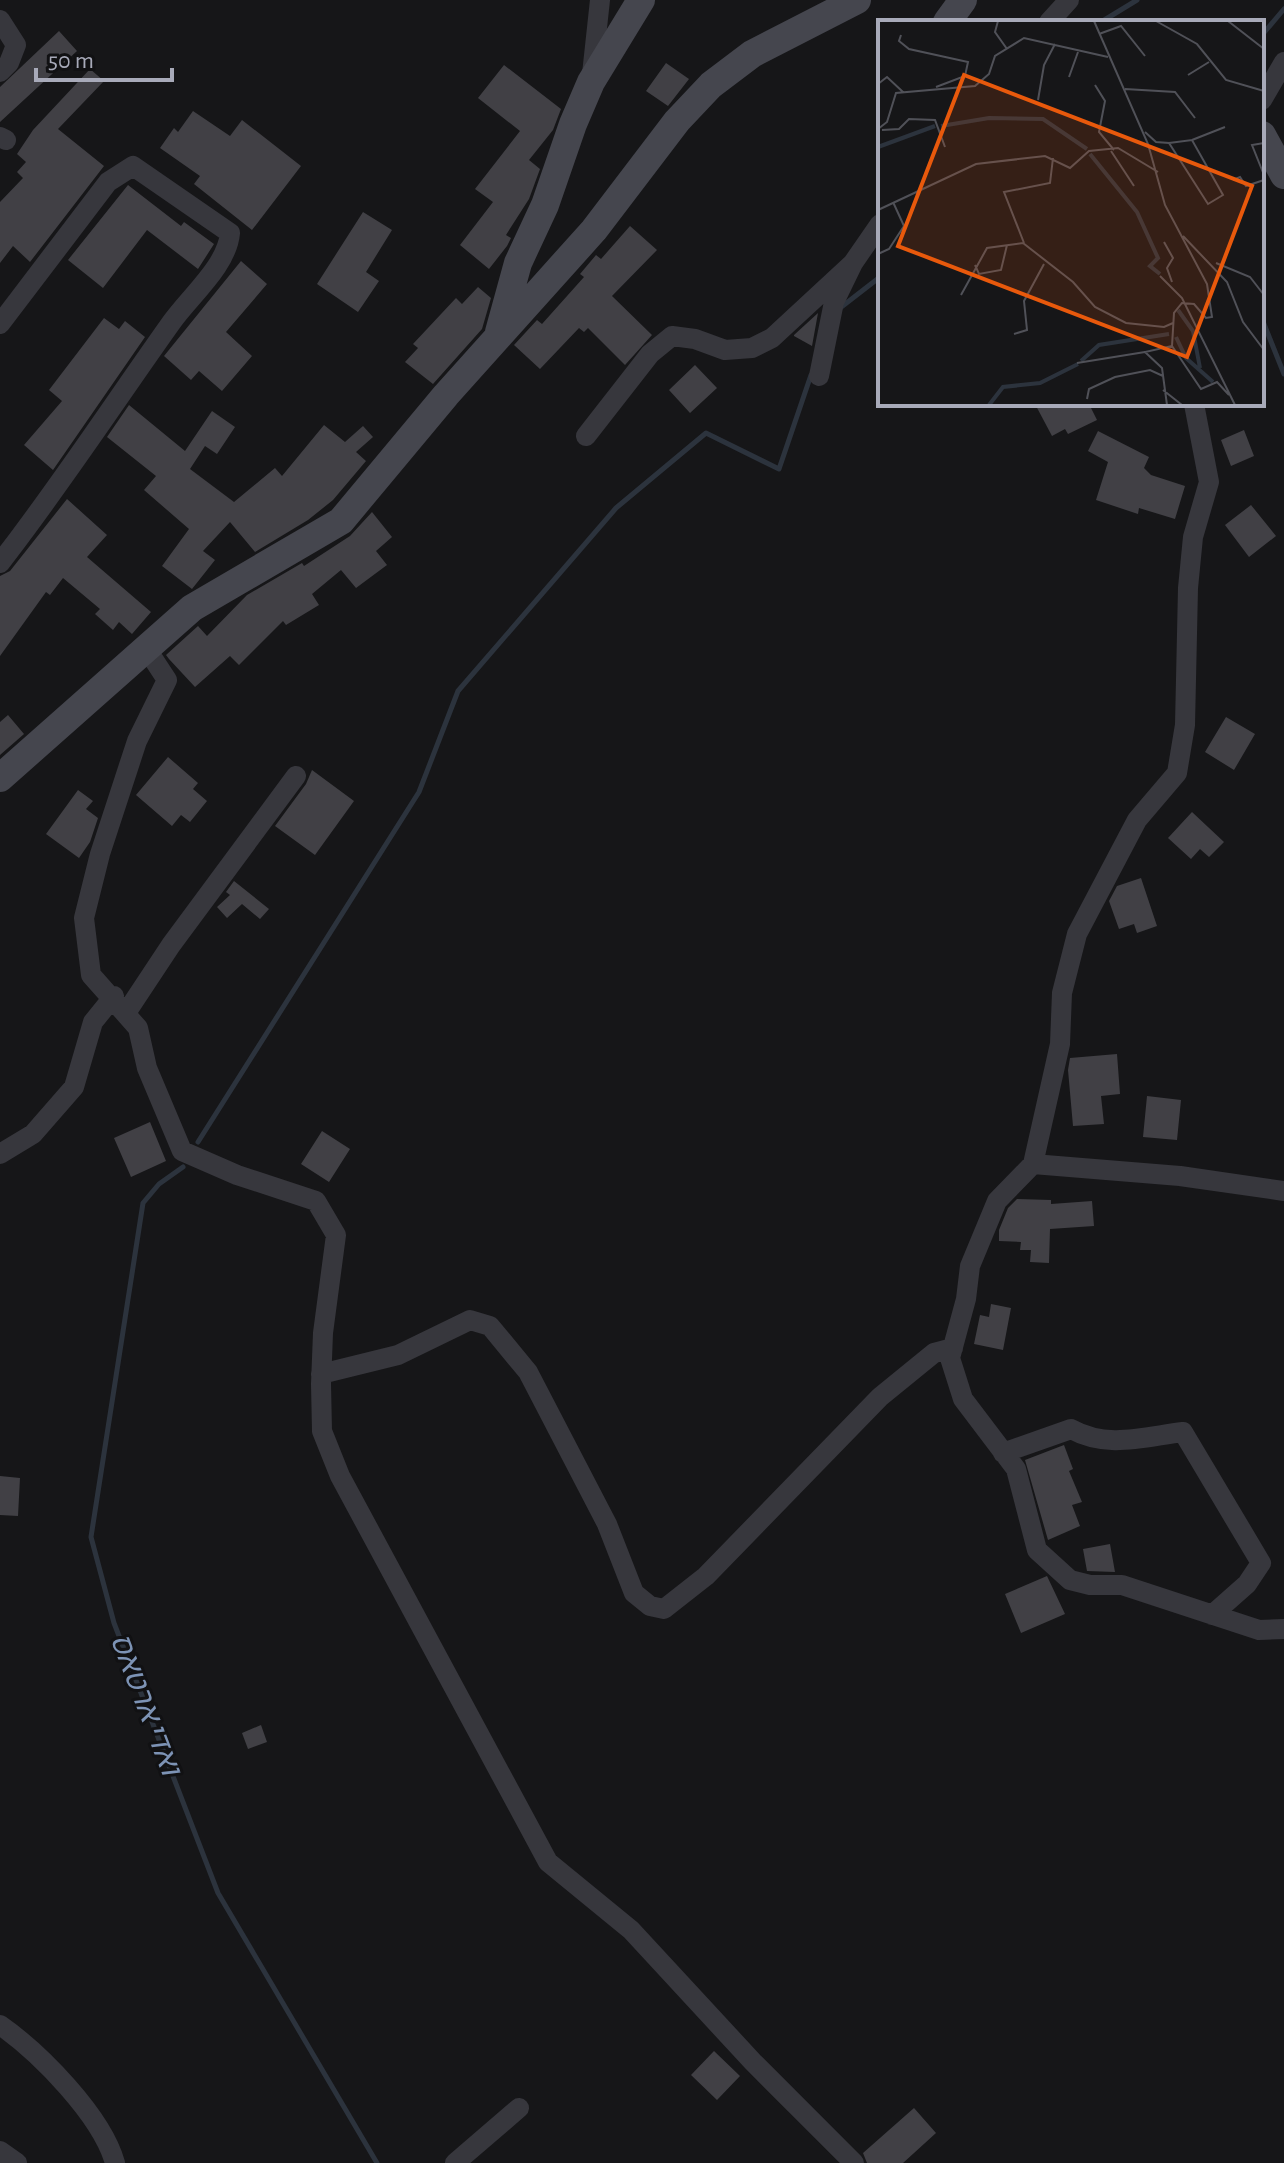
<svg xmlns="http://www.w3.org/2000/svg" width="1284" height="2163" font-family="'Alegreya Sans','Noto Sans Hebrew',sans-serif">
  <style>
    .lines { fill: none; stroke-linecap: round; stroke-linejoin: round }
    .stream { stroke: #2c333d; stroke-width: 5 }
    .building { fill: #414045 }
    .street { stroke: #37373d; stroke-width: 20 }
    .secondary { stroke: #45464e; stroke-width: 28 }
    .labels { text-anchor: middle; stroke-width: 6; stroke-linejoin: round; paint-order: stroke }
    .water-label { font-size: 30px; font-style: italic; fill: #7d93b5; stroke: #111113 }
    .inset-river { fill: none; stroke: #2c333d; stroke-width: 4 }
    .inset-road { fill: none; stroke: #505158; stroke-width: 2 }
    .view { fill: #e8590c; fill-opacity: 0.15; stroke: #e8590c; stroke-width: 4 }
    .inset-edge { fill: none; stroke: #a8aab9; stroke-width: 4 }
  </style>
  <rect width="100%" height="100%" fill="#161618"/>
  <g class="lines">
    <path class="stream" d="M1101,22l36,-22
      M1262,35l22,-26
      M840,308l40,-31
      M1262,319l22,55
      M198,1142l221,-350 39,-101 158,-183 90,-75 73,36 32,-94
      M183,1167l-24,17 -16,19 -52,334 23,86 104,270 159,270"/>
  </g>
  <path class="building" d="M59,31l18,20 -77,71v-35z
    M666,63l23,16 -21,27 -22,-15z
    M504,65l57,44 -8,21 -24,30 11,9 -11,30 -23,36 5,3 -4,8 -18,23 -29,-24 33,-43 -18,-13 45,-58 -42,-33z
    M90,69l14,12 -46,48 46,37 -74,96 -17,-16 -13,17v-61l23,-24 -6,-6 9,-10 -9,-8 16,-24z
    M193,111l37,25 12,-16 59,46 -49,64 -58,-46 6,-8 -40,-28 14,-20 4,4z
    M128,185l53,41 3,-4 30,22 -16,25 -51,-39 -44,58 -35,-28z
    M363,212l29,18 -26,42 13,9 -21,31 -41,-28z
    M630,226l27,24 -45,46 40,39 -27,30 -37,-37 -4,4 -5,-4 -39,41 -26,-24 23,-25 5,4 42,-47 -4,-3 16,-19 5,4z
    M241,261l26,23 -41,48 26,24 -30,35 -23,-20 -8,9 -27,-24z
    M478,287l13,11 -9,31 -49,55 -28,-22 13,-14 -5,-4 43,-46 6,6z
    M818,313l-6,33 -18,-10v-1z
    M104,318l15,11 6,-8 20,16 -92,133 -29,-25 38,-44 -13,-11z
    M695,365l22,23 -27,25 -21,-23z
    M1035,404h54l8,16 -29,14 -3,-5 -13,7z
    M129,405l56,46 27,-40 23,16 -18,27 -12,-8 -15,23 44,33 41,-34 7,8 42,-51 21,17 18,-16 10,11 -17,15 10,9 -33,39 -25,20 -53,32 -25,-30 -27,29 12,9 -23,29 -30,-23 27,-37 -45,-39 12,-14 -49,-39z
    M1244,430l10,26 -23,10 -10,-26z
    M1098,431l51,26 -5,11 7,7 34,11 -10,33 -36,-11 -1,6 -42,-14 12,-38 -20,-11z
    M67,499l40,36 -20,22 64,55 -19,22 -13,-12 -6,8 -18,-16 5,-5 -37,-31 -13,17 -4,-3 -46,64v-80l10,-5z
    M1251,505l25,31 -27,21 -24,-32z
    M372,512l20,25 -16,14 11,14 -31,23 -15,-18 -29,24 7,11 -33,20 -3,-4 -44,44 -9,-9 -35,31 -26,-28 -3,-4 32,-29 9,10 40,-41 55,-32 2,3 46,-30z
    M8,715l16,19 -24,21v-33z
    M1226,717l29,17 -21,36 -29,-18z
    M168,757l30,26 -5,6 14,12 -17,21 -9,-7 -9,11 -36,-31z
    M312,770l42,31 -39,54 -40,-29 31,-42z
    M78,790l15,11 -7,8 12,9 -8,24 -11,16 -33,-24z
    M1192,812l32,30 -15,15 -9,-8 -9,10 -23,-21z
    M1141,878l16,48 -20,7 -3,-9 -15,5 -10,-28 8,-15z
    M234,881l35,28 -9,10 -18,-15 -15,14 -10,-11 13,-12 -4,-3z
    M1117,1054l3,40 -19,2 3,28 -31,2 -5,-56 2,-12z
    M1147,1096l34,4 -4,40 -34,-3z
    M150,1122l16,39 -35,16 -17,-39z
    M322,1131l28,18 -21,33 -28,-18z
    M1017,1199l34,1v4l41,-3 2,25 -44,3 -1,34 -19,-1 1,-12h-11l1,-8 -22,-1v-11l9,-22z
    M991,1304l20,4 -8,42 -29,-6 6,-29 9,2z
    M1064,1445l9,24 -4,2 13,31 -10,3 8,21 -32,14 -23,-80z
    M0,1476l20,2 -2,38 -18,-1z
    M1110,1544l5,28 -28,-1 -4,-22z
    M1047,1576l18,38 -44,19 -16,-39z
    M261,1725l6,17 -19,7 -6,-16z
    M714,2051l26,25 -23,24 -26,-25z
    M914,2108l22,25 -33,30h-36l-4,-10z"/>
  <g class="lines">
    <path class="street" d="M0,20l16,25 -7,18 -9,9
      M1049,22l20,-22
      M592,74l8,-74
      M1262,100l22,-38
      M0,137l6,3
      M0,324l108,-142 25,-16 97,67c-3,33 -40,63 -59,90 -57,80 -111,163 -171,240
      M819,376l15,-74 19,-39 27,-39
      M1194,404l15,78 -16,55 -5,51 -3,137 -8,48 -40,47 -60,114 -15,59 -2,51 -27,120 -36,37 -27,65 -4,33 -16,59 13,41 53,70 21,81 33,30 20,5h32l137,45 25,-1
      M586,436l64,-82 22,-18 23,3 30,11 27,-2 20,-10 81,-75
      M148,651l19,29 -30,61 -37,113 -16,64 7,57 47,53 9,40 35,83 55,24 79,26 20,34 -13,98 -2,51 1,47 18,45 208,386 83,68 122,132 101,101
      M126,1013l45,-68 125,-169
      M0,1154l33,-20 41,-47 19,-65 21,-26
      M1033,1164l147,12 104,15
      M321,1374l77,-19 72,-35 20,6 38,46 79,152 27,69 16,13 14,3 42,-33 174,-179 54,-44 19,-5
      M1003,1453l68,-24c36,20 72,8 112,3l78,131 -14,21 -35,31
      M0,2025c40,28 102,91 115,138
      M0,2151l17,12
      M455,2163l64,-55"/>
    <path class="secondary" d="M947,22l16,-22
      M1262,135l22,40
      M499,332l19,-69 27,-58 28,-81 18,-42 50,-82
      M0,778l192,-170 149,-87 105,-126 148,-165 83,-109 34,-36 41,-31 105,-54"/>
  </g>
  <g class="labels">
    <g class="water-label">
      <text transform="translate(146 1704) rotate(69)" y="10">ואדי ארטאס</text>
    </g>
  </g>
  <g transform="translate(878 20)">
    <rect width="386" height="386" fill="#161618"/>
    <path class="inset-river" d="M63,106l48,-8 54,1 44,30M0,127l57,-21M212,134l47,58 21,46 -8,8 10,8M300,290l15,21 7,37M298,317l10,21 27,24M203,341l18,-16 70,-11M111,385l14,-18 37,-4 38,-19"/>
    <path class="inset-road" d="M120,1l-3,11 12,17M216,1l54,123 17,61 42,79 5,33 -6,1 -12,-14 -12,-1 -8,10 -2,33 -27,6 17,16 5,37M278,1l41,23 29,36 38,11M350,1l36,28M221,14l22,-8 24,30M23,15l-2,6 10,8 59,13 -3,14 -29,11M310,55l21,-13M191,57l9,-25M0,64l9,-7 16,15M217,65l10,16 -6,31 15,18M247,69l50,3 20,26M160,80l6,-35 11,-21M0,109l9,-7 9,-29 79,-7 14,-12 6,-18 29,-18 84,19M4,110l17,-1 10,-10 26,1 10,27M267,112l11,10 13,1 39,61 15,-9 -31,-55 -23,3M314,120l33,-13M386,123l-12,2 12,30M233,131l23,35M355,160l7,-3 6,9 18,-6M0,190l98,-46 69,-8 25,12 19,-17 29,-3 40,24M305,216l44,46 16,40 21,28M286,222l9,16 -6,10 5,14M146,223l-20,-51 46,-9 3,-25M0,234l11,-5 15,-23 -11,-24M338,243l34,14 14,18M97,245l4,9 22,-4 6,-25M282,256l22,22 53,107M83,275l26,-47 36,-5 50,39 22,25 31,16 38,4 9,-4M136,314l13,-4 -3,-29 20,-37M294,326l29,43 16,-7 12,13M199,343l68,-11M285,370l19,15M209,379l2,-10 26,-12 35,-7 13,6"/>
    <path class="view" d="M86,55l288,111 -65,171 -289,-111z"/>
    <rect width="386" height="386" class="inset-edge"/>
  </g>
  <path d="M36 68v12h136v-12" fill="none" stroke="#a8aab9" stroke-width="4"/>
  <text x="48" y="68" font-size="24" fill="#a8aab9" stroke="#111113" stroke-width="6" paint-order="stroke">50 m</text>
</svg>
